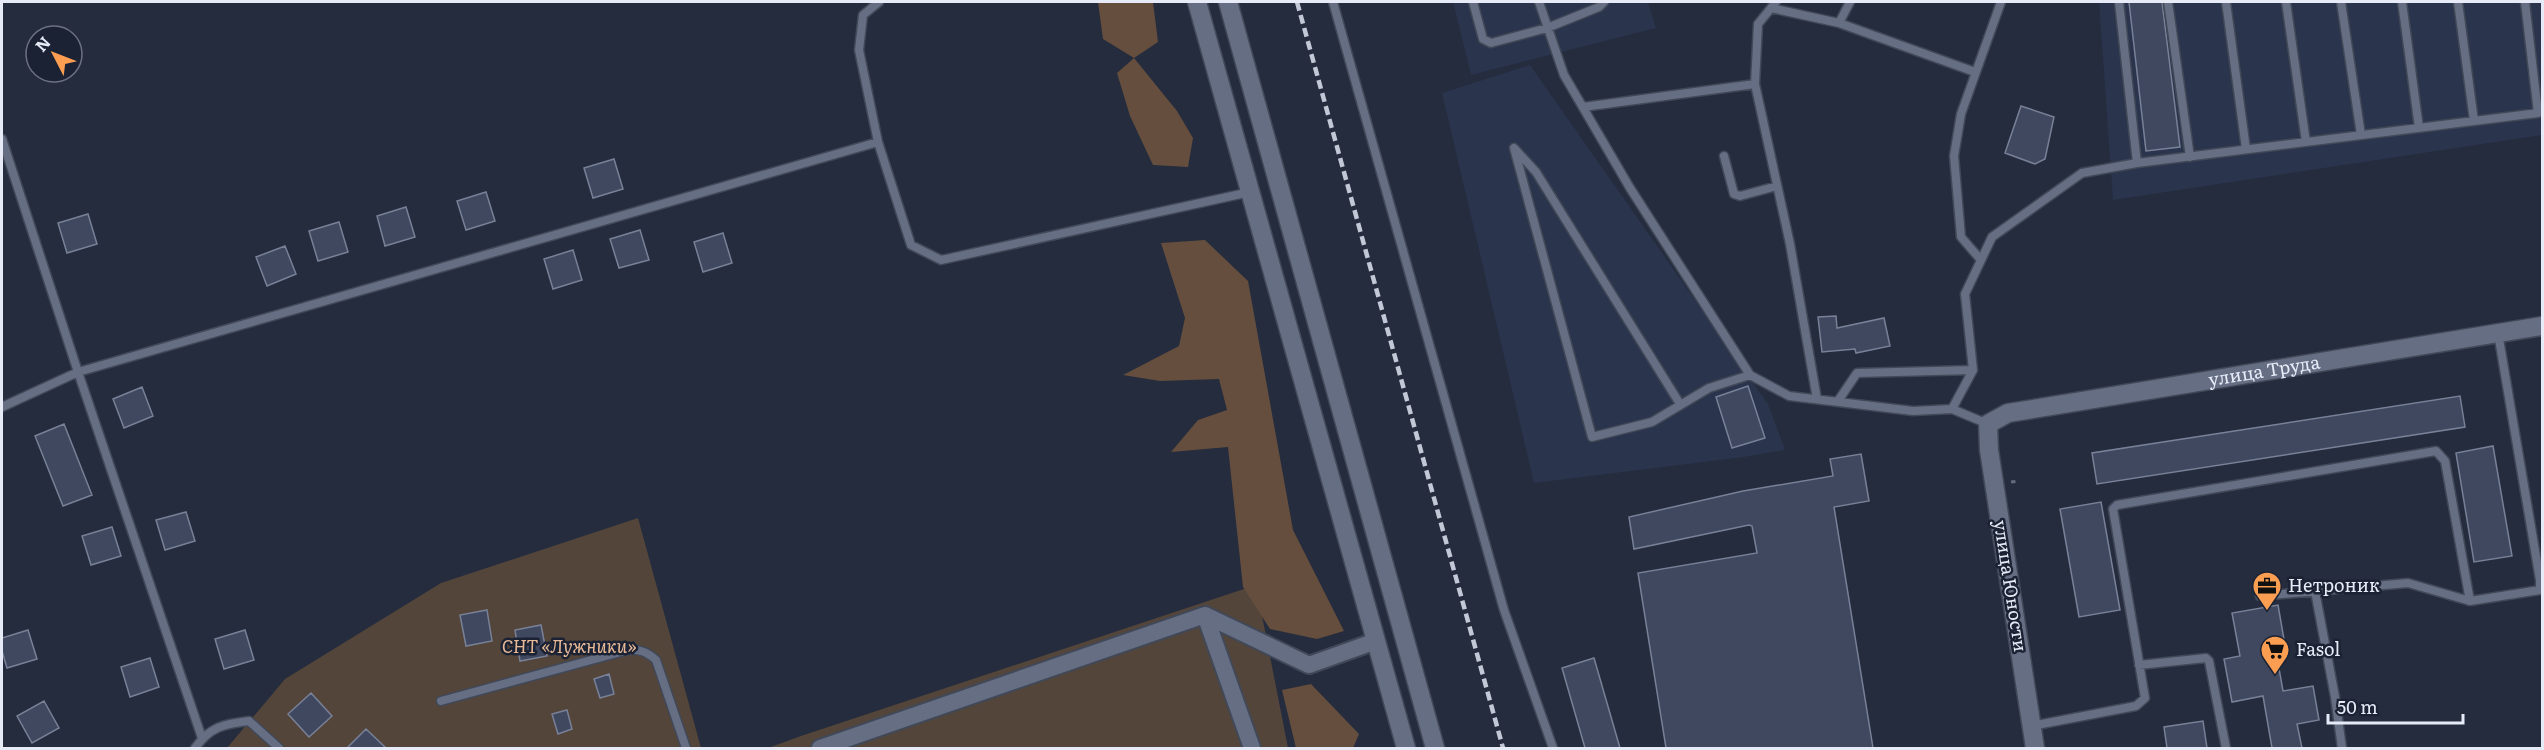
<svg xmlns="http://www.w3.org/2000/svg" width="2544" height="750" font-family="Literata,serif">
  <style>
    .built { fill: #2a344c }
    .green { fill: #54453a }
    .forest { fill: #654e3d }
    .building { fill: #3f485f; stroke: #788197; stroke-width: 1.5 }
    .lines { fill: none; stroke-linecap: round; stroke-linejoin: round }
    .lane-casing { stroke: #414857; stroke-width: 11 }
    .street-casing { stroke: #414857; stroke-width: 20 }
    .secondary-casing { stroke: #414857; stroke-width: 21 }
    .path { stroke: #656c7c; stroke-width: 3; stroke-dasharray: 4.5 4.5; stroke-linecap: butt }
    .lane { stroke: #656e83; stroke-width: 8 }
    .street { stroke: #656e83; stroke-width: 16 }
    .secondary { stroke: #656e83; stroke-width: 18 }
    .rail { stroke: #c2c8d5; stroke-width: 4.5; stroke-dasharray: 9 4.5; stroke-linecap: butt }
    .labels { text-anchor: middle; stroke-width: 5; stroke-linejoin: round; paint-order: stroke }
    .street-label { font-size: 18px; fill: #e6ebf7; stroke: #1b2233 }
    .poi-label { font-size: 18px; fill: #e6ebf7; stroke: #1b2233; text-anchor: start }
    .park-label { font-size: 18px; font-style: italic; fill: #e9ba98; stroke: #1b2233 }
  </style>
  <rect width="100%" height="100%" fill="#242c3e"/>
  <path class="built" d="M1453,2h195l8,26 -185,47z
    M2099,2h443v133l-429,65z
    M1530,65l238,339 17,46 -41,7 -210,26 -92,-390z"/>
  <path class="green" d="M638,518l63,230h-474l58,-69 156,-96z
    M1256,585l32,163h-520l33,-12z"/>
  <path class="forest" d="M1098,2h55l5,40 -24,16 43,53 16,27 -5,29 -35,-2 -23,-49 -13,-43 17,-15 -31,-19z
    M1205,240l43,41 45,249 51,101 -27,8 -47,-10 -27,-42 -15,-140 -57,5 27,-32 29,-10 -8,-31 -59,2 -37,-6 56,-29 6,-28 -24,-75z
    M1311,684l48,50 -6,14h-57l-14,-58z"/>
  <path class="building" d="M2129,2h33l18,145 -34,4z
    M2021,106l33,11 -9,42 -10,5 -30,-11z
    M614,159l9,30 -30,9 -9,-30z
    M486,192l9,29 -29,9 -9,-29z
    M406,207l9,30 -30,9 -8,-30z
    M88,214l9,30 -30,9 -9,-30z
    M339,222l9,30 -30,9 -9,-30z
    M640,230l9,30 -30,8 -9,-29z
    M723,233l9,30 -29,9 -9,-30z
    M285,246l11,28 -29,12 -11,-29z
    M573,250l9,30 -29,9 -9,-30z
    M1836,316l1,12 47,-10 6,28 -34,7 -1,-4 -33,3 -4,-35z
    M1748,386l17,52 -33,10 -16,-51z
    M142,387l11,29 -29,12 -11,-29z
    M2460,396l5,31 -368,57 -5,-31z
    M64,424l28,71 -29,11 -28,-70z
    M2493,446l19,110 -38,6 -18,-109z
    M1861,454l8,47 -35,6 39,241h-207l-28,-175 119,-20 -5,-27 -3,-1 -115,24 -5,-32 114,-26 90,-15 -3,-17z
    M2101,502l19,108 -41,7 -19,-108z
    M186,512l9,29 -30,9 -9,-30z
    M112,527l9,29 -30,9 -9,-29z
    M2278,605l7,40 -10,1 8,45 30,-5 6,34 -22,4 5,24h-30l-9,-52 -31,6 -8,-43 16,-3 -8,-43z
    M487,610l5,31 -26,5 -6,-31z
    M541,625l6,31 -27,5 -5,-31z
    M28,630l9,29 -30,9 -5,-17v-13z
    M245,630l9,30 -30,9 -9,-30z
    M150,658l9,29 -29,10 -9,-30z
    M1594,658l26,90h-35l-23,-80z
    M609,674l5,20 -14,4 -6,-19z
    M311,693l21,23 -23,21 -21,-23z
    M44,701l15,27 -27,15 -15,-27z
    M567,710l5,19 -14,5 -6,-20z
    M2203,721l4,27h-40l-3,-21z
    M366,729l20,19h-39z"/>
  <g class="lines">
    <g class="lane-casing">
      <path id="lane" d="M1333,2l171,608 49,138
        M1473,2l10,37 8,4 56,-15 52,-21 5,-5
        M1539,2l25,73 66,113 120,187 39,21 124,15 39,-2
        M1776,2l-18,22 -3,60 35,160 27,155
        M1850,2l-11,21 136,49
        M2119,2l18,161
        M2168,2l22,155
        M2226,2l20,147
        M2286,2l20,140
        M2341,2l20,133
        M2402,2l17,126
        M2458,2l16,119
        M1771,8l68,15
        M1583,107l172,-23
        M2,139l76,233 124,366
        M878,142l-19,-92 4,-35 16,-13
        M1724,156l10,38 6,2 37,-10
        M1981,260l-20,-23 -7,-81 7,-42 40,-112
        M1838,401l19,-28 116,-3
        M1680,404l-144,-232 -22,-24 78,289 60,-15 57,-34 41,-13
        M2,407l76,-35 800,-230 33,103 30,15 309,-68
        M1988,424l-36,-15 21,-39 -8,-76 27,-57 90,-64 55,-10 401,-50 -13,-111
        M2315,591l20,106 7,51
        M2260,596l148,-13 62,18 70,-11v-10l-42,-247
        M2139,665l67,-7 3,3 17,87
        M441,701l187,-51c12,-1 19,2 28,10l30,88
        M2031,726l105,-20 9,-8 -31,-183 -1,-6 4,-4 319,-54 9,10 25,140
        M195,748c15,-21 28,-24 54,-27l30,27"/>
    </g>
    <g class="street-casing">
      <path id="street" d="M1205,615l47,133
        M820,748l385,-133 104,50 67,-24"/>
    </g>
    <g class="secondary-casing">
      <g id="secondary">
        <path d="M1197,2l209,746"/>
        <path d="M1228,2l207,746"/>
        <path id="s1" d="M2035,748l-46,-298 -1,-26 20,-11 534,-87"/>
      </g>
    </g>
    <path class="path" d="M2011,482l8,-1"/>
    <use href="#lane" class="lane"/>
    <use href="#street" class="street"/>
    <use href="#secondary" class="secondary"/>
    <path class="rail" d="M1297,2l206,746"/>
  </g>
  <defs>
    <g id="office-pin" transform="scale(1.5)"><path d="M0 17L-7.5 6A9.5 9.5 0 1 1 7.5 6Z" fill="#fb9e52" stroke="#1b2233"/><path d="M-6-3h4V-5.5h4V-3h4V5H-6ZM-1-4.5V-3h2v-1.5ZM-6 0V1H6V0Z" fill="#111"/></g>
    <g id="supermarket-pin" transform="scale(1.5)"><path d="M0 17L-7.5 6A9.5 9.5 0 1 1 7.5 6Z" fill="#fb9e52" stroke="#1b2233"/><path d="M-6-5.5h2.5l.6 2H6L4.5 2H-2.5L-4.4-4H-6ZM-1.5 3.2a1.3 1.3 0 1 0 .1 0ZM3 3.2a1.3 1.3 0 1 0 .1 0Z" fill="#111"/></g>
  </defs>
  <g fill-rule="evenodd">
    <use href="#office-pin" x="2267" y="586"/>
    <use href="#supermarket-pin" x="2275" y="650"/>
  </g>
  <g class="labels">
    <g class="street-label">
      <text dy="6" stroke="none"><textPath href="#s1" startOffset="610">улица Труда</textPath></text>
      <text transform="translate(2010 586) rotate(81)" y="6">улица Юности</text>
    </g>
    <g class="poi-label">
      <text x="2288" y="592">Нетроник</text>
      <text x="2296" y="656">Fasol</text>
    </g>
    <g class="park-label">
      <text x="569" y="653">СНТ «Лужники»</text>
    </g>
  </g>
  <rect width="2544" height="750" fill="none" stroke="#e6ebf7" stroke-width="6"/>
  <g transform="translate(54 54) rotate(312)"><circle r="28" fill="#1b2233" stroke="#6c7281" stroke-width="1.5"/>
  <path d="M0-4.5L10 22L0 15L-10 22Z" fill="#fb9e52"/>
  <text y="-9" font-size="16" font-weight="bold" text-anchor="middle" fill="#e6ebf7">N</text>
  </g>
  <path d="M2328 714v9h135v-9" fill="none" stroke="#e6ebf7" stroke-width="3"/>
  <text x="2337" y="714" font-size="18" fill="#e6ebf7" stroke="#1b2233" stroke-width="4.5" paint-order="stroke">50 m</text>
</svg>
